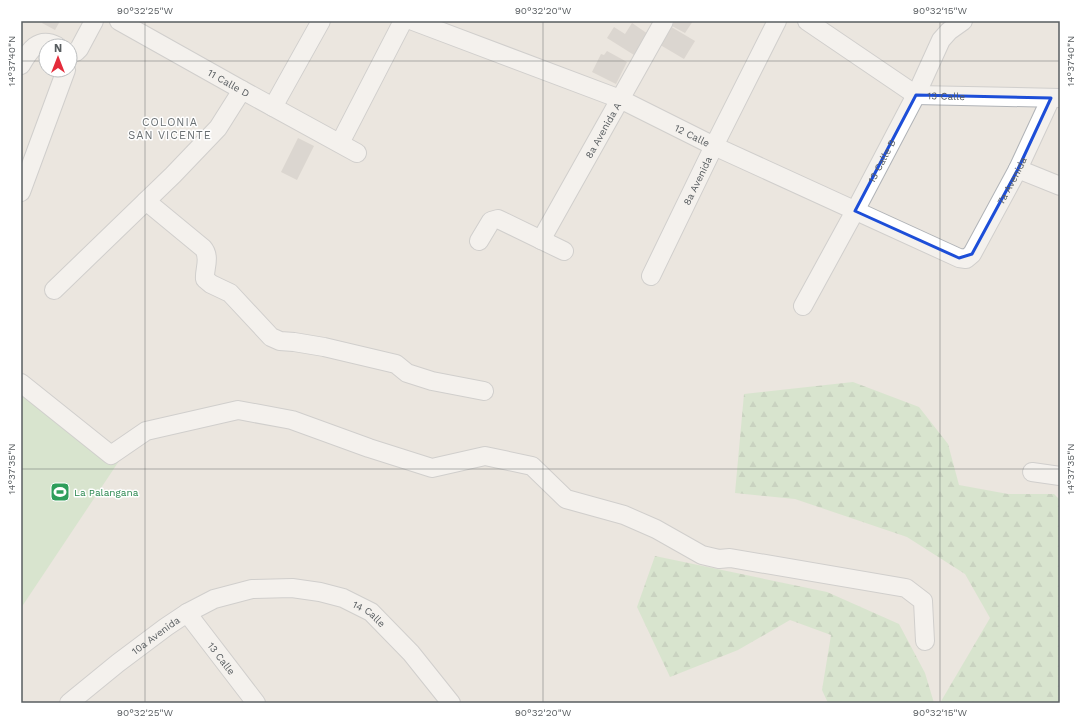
<svg xmlns="http://www.w3.org/2000/svg" width="1081" height="724" font-family="'Work Sans',sans-serif">
  <style>
    .grass { fill: #c1e3bb }
    .forest { fill: url(#forest-firs) }
    .building { fill: #c8c3be }
    .lines { fill: none; stroke-linecap: round; stroke-linejoin: round }
    .minor-casing { stroke: #b0b3b7; stroke-width: 20 }
    .minor { stroke: #fff; stroke-width: 18 }
    .marked { fill: none; stroke: #1d4ed8; stroke-width: 3; stroke-linejoin: round }
    .ticks { fill: none; stroke: #585d60; stroke-width: 1; stroke-opacity: 0.45 }
    .labels { text-anchor: middle; stroke-width: 3; stroke-linejoin: round; paint-order: stroke }
    .street-label { font-size: 10px; fill: #585d60; stroke: #fff }
    .leisure-label { font-size: 10px; fill: #27864d; stroke: #fff; text-anchor: start }
    .neighbourhood-label { font-size: 11px; letter-spacing: 1px; fill: #696f72; stroke: #fff }
    .neatline { fill: none; stroke: #585d60; stroke-width: 1.5 }
    .ticks-label { font-size: 10px; text-anchor: middle; fill: #585d60 }
  </style>
  <defs>
    <pattern id="forest-firs" width="22" height="20" patternUnits="userSpaceOnUse"><rect width="22" height="20" fill="#c1e3bb"/><path d="M5 1l3.5 6h-7zM16 11l3.5 6h-7z" fill="#a0bb9b"/></pattern>
  </defs>
  <rect width="100%" height="100%" fill="#ebe6df"/>
  <path class="grass" d="M21,391l104,61 -104,156z"/>
  <path class="forest" d="M853,382l66,25 29,37 11,41 49,9h46l6,6v203h-120l50,-85 -25,-44 -58,-37 -112,-38 -60,-6 9,-99z
    M655,556l172,36 72,32 26,49 9,30h-106l-6,-13 9,-55 -41,-15 -52,30 -68,27 -33,-70z"/>
  <path class="building" d="M43,21h17l-5,9 -13,-7z
    M675,21h18l-8,12 -13,-7z
    M632,23l16,11 -14,21 -27,-17 7,-11 11,7z
    M668,25l27,16 -11,18 -27,-16z
    M607,51l20,11 -11,22 -24,-12 9,-18 3,1z
    M298,138l16,8 -17,34 -16,-8z"/>
  <g class="lines">
    <g class="minor-casing">
      <g id="minor">
        <path id="s1" d="M119,21l123,69 115,63"/>
        <path id="s2" d="M413,21l207,78 94,47 245,112 7,1 6,-5 46,-85 33,-71"/>
        <path id="s3" d="M807,21l109,74 144,3"/>
        <path d="M70,53l6,-1 3,-3 15,-28"/>
        <path d="M21,65c8,-14 17,-29 36,-19"/>
        <path d="M273,107l48,-86"/>
        <path d="M340,143l63,-122"/>
        <path d="M1018,169l42,17"/>
        <path d="M21,192l45,-122"/>
        <path d="M146,201l57,47c8,9 1,21 2,31l6,5 19,9 41,44 9,4 14,1 30,5 72,17 11,9 25,8 52,10"/>
        <path id="s4" d="M541,240l123,-219"/>
        <path d="M479,241l12,-20 7,-2 66,32"/>
        <path id="s5" d="M651,276l63,-130 63,-125"/>
        <path d="M54,290l119,-115 45,-47 24,-38"/>
        <path id="s6" d="M803,306l52,-95 61,-116 25,-55 8,-9 14,-10"/>
        <path d="M21,383l90,72 35,-24 92,-21 54,10 77,28 63,20 53,-12 47,10 34,33 58,16 32,14 46,26 17,4 11,-1 176,30 17,13 2,40"/>
        <path d="M1032,472l28,4"/>
        <path id="s7" d="M187,613l69,90"/>
        <path id="s8" d="M69,703l49,-40 48,-36 21,-14 27,-14 38,-10 40,-1 28,4 23,6 28,14 40,41 40,50"/>
      </g>
    </g>
    <use href="#minor" class="minor"/>
  </g>
  <path d="M0 0H1081V724H0ZM916,95l135,3 -33,71 -46,85 -13,4 -104,-47z" fill="#ebe6df" fill-opacity=".55" fill-rule="evenodd"/>
  <path class="marked" d="M916,95l135,3 -33,71 -46,85 -13,4 -104,-47z"/>
  <path class="ticks" d="M145,21v682M543,21v682M940,21v682M21,61h25M70,61h990M21,469h1039"/>
  <defs>
    <g id="stadium-square" transform="scale(1)"><rect x="-9" y="-9" width="18" height="18" rx="4" fill="#2e9e5b" stroke="#fff"/><path d="M0-5a6.5 5 0 1 0 0 10a6.5 5 0 1 0 0-10ZM-3.5-1.8h7v3.6h-7Z" fill="#fff"/></g>
  </defs>
  <g fill-rule="evenodd">
    <use href="#stadium-square" x="60" y="492"/>
  </g>
  <g class="labels">
    <g class="street-label">
      <text dy="4" stroke="none"><textPath href="#s1" startOffset="126">11 Calle D</textPath></text>
      <text dy="4" stroke="none"><textPath href="#s3" startOffset="162">13 Calle</textPath></text>
      <text dy="4" stroke="none"><textPath href="#s4" startOffset="126">8a Avenida A</textPath></text>
      <text dy="4" stroke="none"><textPath href="#s2" startOffset="302">12 Calle</textPath></text>
      <text dy="4" stroke="none"><textPath href="#s6" startOffset="165">13 Calle B</textPath></text>
      <text dy="4" stroke="none"><textPath href="#s5" startOffset="106">8a Avenida</textPath></text>
      <text dy="4" stroke="none"><textPath href="#s2" startOffset="694">7a Avenida</textPath></text>
      <text dy="4" stroke="none"><textPath href="#s8" startOffset="341">14 Calle</textPath></text>
      <text dy="4" stroke="none"><textPath href="#s8" startOffset="110">10a Avenida</textPath></text>
      <text dy="4" stroke="none"><textPath href="#s7" startOffset="57">13 Calle</textPath></text>
    </g>
    <g class="leisure-label">
      <text x="74" y="496">La Palangana</text>
    </g>
    <g class="neighbourhood-label">
      <text x="170" y="126">COLONIA<tspan x="170" dy="13">SAN VICENTE</tspan></text>
    </g>
  </g>
  <rect width="1081" height="724" fill="none" stroke="#ffffff" stroke-width="44"/>
  <g transform="translate(58 58)"><circle r="19" fill="#ffffff" stroke="#bcbebf"/>
  <path d="M0-3L7 15L0 10L-7 15Z" fill="#e42c3b"/>
  <text y="-6" font-size="11" font-weight="bold" text-anchor="middle" fill="#585d60">N</text>
  </g>
  <rect x="22" y="22" width="1037" height="680" class="neatline"/>
  <g class="ticks-label">
    <text x="145" y="14">90°32'25"W</text>
    <text x="543" y="14">90°32'20"W</text>
    <text x="940" y="14">90°32'15"W</text>
    <text transform="translate(11 61) rotate(-90)" y="4">14°37'40"N</text>
    <text transform="translate(1070 61) rotate(-90)" y="4">14°37'40"N</text>
    <text transform="translate(11 469) rotate(-90)" y="4">14°37'35"N</text>
    <text transform="translate(1070 469) rotate(-90)" y="4">14°37'35"N</text>
    <text x="145" y="716">90°32'25"W</text>
    <text x="543" y="716">90°32'20"W</text>
    <text x="940" y="716">90°32'15"W</text>
  </g>
</svg>
